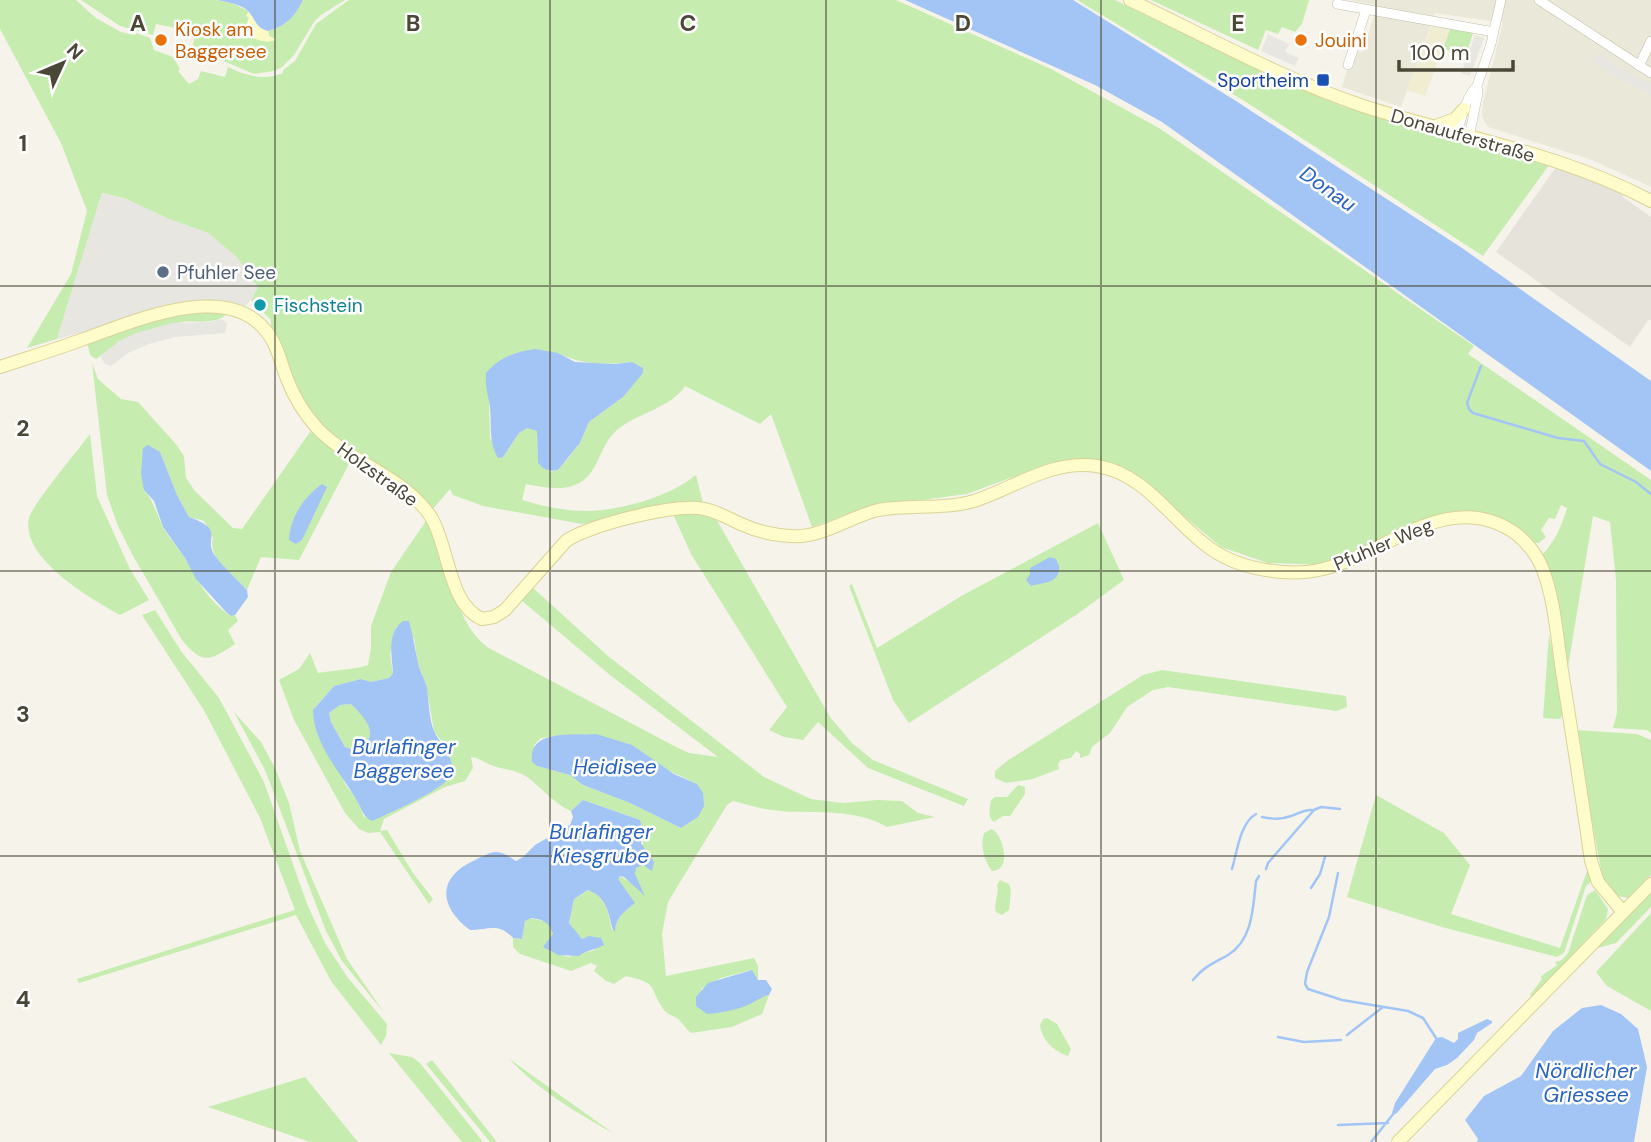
<svg xmlns="http://www.w3.org/2000/svg" width="1651" height="1142" font-family="'DM Sans',sans-serif">
  <style>
    .residential { fill: #eae8d8 }
    .industrial { fill: #e6e3db }
    .education { fill: #f0edd3 }
    .green { fill: #c6ecb0; fill-rule: evenodd }
    .sand { fill: #fbfac4 }
    .parking { fill: #e7e6e1 }
    .water { fill: #a3c5f6; fill-rule: evenodd }
    .lines { fill: none; stroke-linecap: round; stroke-linejoin: round }
    .stream { stroke: #a3c5f6; stroke-width: 2.5 }
    .street-casing { stroke: #c2bfab; stroke-width: 10 }
    .secondary-casing { stroke: #d9d397; stroke-width: 14 }
    .street { stroke: #fff; stroke-width: 9 }
    .secondary { stroke: #fffccb; stroke-width: 12 }
    .grid { fill: none; stroke: #4b4737; stroke-width: 2; stroke-opacity: 0.55 }
    .food-dot { fill: #e8710a; stroke: #fff; stroke-width: 2.5 }
    .transit-dot { fill: #1a4fb4; stroke: #fff; stroke-width: 2.5 }
    .service-dot { fill: #5c6f8a; stroke: #fff; stroke-width: 2.5 }
    .culture-dot { fill: #0f9aa8; stroke: #fff; stroke-width: 2.5 }
    .labels { text-anchor: middle; stroke-width: 5; stroke-linejoin: round; paint-order: stroke }
    .food-label { font-size: 19px; fill: #c56008; stroke: #fff; text-anchor: start }
    .transit-label { font-size: 19px; fill: #164399; stroke: #fff; text-anchor: end }
    .street-label { font-size: 19px; fill: #4b4737; stroke: #fff }
    .service-label { font-size: 19px; fill: #4e5e75; stroke: #fff; text-anchor: start }
    .culture-label { font-size: 19px; fill: #0d838f; stroke: #fff; text-anchor: start }
    .water-label { font-size: 21px; font-style: italic; fill: #2763bf; stroke: #fff }
    .grid-label { font-size: 23px; text-anchor: middle; font-weight: bold; fill: #4b4737; stroke: #fff; stroke-width: 5; stroke-linejoin: round; paint-order: stroke }
  </style>
  <rect width="100%" height="100%" fill="#f6f4ea"/>
  <path class="residential" d="M1348,0h303v187l-59,-27 -104,-33 -6,-10 1,-14 20,-80 -68,-10 -34,94 -59,-20 6,-20 4,1 5,-17 6,1 14,-47z"/>
  <path class="industrial" d="M1556,167l66,24 1,6 28,20v103h-3l-18,27 -134,-95z"/>
  <path class="education" d="M1431,26l19,3 -25,67 -18,-6z"/>
  <path class="green" d="M0,0h76l20,18 25,14 14,3 1,-2 14,5 4,12 19,7 7,12 -2,2 11,13 9,-5 3,-8 24,6 3,-10c19,9 36,14 55,6v-3l12,-9 21,-37 33,-24h547l155,69 108,59 315,218 -6,8 183,126v253l-4,-3 -34,-2 4,-15 -1,-133 -6,-58 -17,-6 -25,151 -27,-111c14,-15 20,-28 26,-48l-6,-3 -6,14 -6,-1 -8,12 5,7 -7,6h-8l-41,-27 -27,-5 -26,4 -109,50 -60,-2 -47,-16 -67,-56 -43,-29h-58l-86,32 -97,13 -58,20 -41,-113 -11,10 -75,-38c-14,22 -48,27 -68,44 -19,16 -17,45 -42,55 -16,6 -33,2 -49,-1l-4,16c47,14 78,15 125,0 18,-6 34,-13 49,-25l7,28 -16,-1 -105,22 -99,-18 -30,-11 -3,-6 -18,21 -81,-59 -43,-39 -37,-84v-8l-20,-20 7,-13 -50,-54 -39,-14 -43,-20 -24,-6 -45,146 -30,9 44,-74 16,-63 -26,-68 -61,-114zM558,353c23,12 47,12 74,9l-9,35 -34,25 -9,21 -10,13 -12,14 -8,2 -12,-9 -1,-32 -10,-4 -8,6 -16,24 -13,-19 -1,-37z
    M81,0h136l17,4 14,7 -1,6 2,1 -2,5 2,11 19,8 8,-3 -7,-3 -1,-5c19,-6 26,-13 35,-31h42l-24,15 -7,7 -20,33 -13,13 -7,3 -20,3 -28,-12 -35,-10 5,-20 -40,-8 -3,11 -33,-9z
    M1077,0h38l162,79 64,27 121,37 87,22 -66,91 -237,-154z
    M1151,0h158l-7,24 -7,8 -13,-5 -4,7 -12,-4 -8,20z
    M1450,29l23,4 -7,23 -23,-7z
    M177,312h51c-10,14 -31,8 -46,10 -34,5 -58,18 -86,37l-6,-4 -2,-9 2,-4z
    M92,363l6,16 23,20 17,3 37,41 9,13 2,22 9,13 38,37 9,1 68,-97c13,4 28,21 40,30l-51,98 -38,-3 -14,33c-12,-14 -40,-31 -34,-52l-9,-17 -15,-4 -12,-22 -17,-43 -16,38c10,12 13,25 20,39 6,11 16,20 22,31 12,21 23,42 45,56l4,-1 3,6 -10,9 7,14c-25,17 -33,21 -53,-4l-50,-86 -14,-28 -11,-31z
    M90,434l7,62 33,73 19,31 -29,15c-29,-16 -100,-57 -91,-97 3,-13 50,-69 61,-84z
    M699,512l16,5 115,200 22,26 21,17 95,39 -4,7 -96,-38 -50,-46 -15,18 -19,-3 -15,-7 18,-23 -96,-153 -18,-40z
    M426,521c23,36 25,98 61,126l191,101 11,5 29,4 -108,-82 -89,-75 11,-13 76,69 156,121 47,22 32,4 34,-3 25,1 16,12 17,4 -48,10c-32,-19 -70,-13 -106,-16 -16,-1 -32,-6 -48,-10l-6,4 -59,97 -6,32 4,42 88,-18 4,8v14l-7,-10 -30,8 -20,11 17,24 29,-8 12,-7 10,-3 -7,19 -30,13 -41,6c-5,-4 -7,-8 -11,-12 -4,-5 -10,-5 -14,-9 -19,-23 -4,-28 -40,-36l-12,8 -8,-3 -12,-10 3,-5 -6,-3 -20,8 -51,-17 -7,-7v-9l9,1 3,-18 5,-3 18,4 5,12 -3,5 -1,12 19,6 27,-7 -18,-16 -8,-11 5,-24 15,-9c17,7 19,23 23,40h3c1,-12 10,-19 19,-27l-17,-24 3,-3 10,6 6,-14 7,-3v-35l-3,-10 -57,-20 -12,11c-17,-7 -29,-23 -44,-34 -12,-8 -23,-7 -36,-12 -8,-3 -11,-7 -20,-8l2,11 -8,13 -20,6 -61,32 -4,12 7,-1 26,43 20,26 -4,5 -49,-72 -12,1 -9,-4 -14,-16 -51,-93 -15,-40 20,-11 11,-16 8,20c17,-3 33,-3 50,-8l3,-17v-22l20,-54zM397,626l17,12 4,26 8,20 8,47 11,15 6,16 -2,16 -44,28 -41,11 -7,-17 -12,-16 -28,-79 17,-19 27,-7 10,3 18,-4 4,-5 -3,-18zM557,736c40,-1 103,30 140,48l1,33 -17,11 -51,-25 -47,-18 -13,-10 -33,-9 -3,-21 7,-7z
    M1098,523l26,57 -48,35 -167,108 -16,-23 -44,-114 3,-2 25,64 86,-53z
    M155,610l26,41 38,47 45,84 43,122 18,39 23,35 39,46 -1,12 -5,9 -50,-64 -35,-66 -217,68 -2,-4 218,-69 -35,-92 -55,-106 -63,-97z
    M1549,634l15,80 -5,5 -16,-1z
    M1162,670l184,26 1,11 -10,4 -169,-24 -15,3 -26,17 -17,26 -18,14 -3,8 -9,3v-4l-4,-3 -5,7 -10,2 -3,4 1,5 -26,10 -27,4 -11,-5v-7l12,-10 136,-86z
    M351,704c16,15 31,31 6,47l-12,-4 -14,-25 -2,-9 11,-8z
    M234,712l27,30 14,26 14,35 11,48 47,108 38,55 -43,-53 -16,-30 -61,-161z
    M1575,730l62,4 14,6v135l-23,23 -10,-2 -15,-16z
    M1018,785l7,2v7l-15,22h-7l-9,6c-7,-5 -4,-15 -3,-22l4,-3h12z
    M1376,795l68,38 26,32 -19,49 109,34 27,-77 3,-2 1,13 -5,4 -22,67 -7,4 -115,-30 -95,-30z
    M992,829c12,7 20,42 0,42 -8,-10 -12,-26 -8,-38z
    M1000,880l9,4 2,6 -2,20 -7,5 -6,-3c-3,-10 4,-18 1,-27z
    M1595,890l13,19 -2,10 -74,78 -2,-2 12,-16 -2,-2 17,-12 -2,-3 7,-2 6,-7 19,-58z
    M1651,890v17l-35,36 -22,6z
    M1651,913v98l-44,-25 -11,-14z
    M1047,1018l10,6 14,25 -3,7c-14,-5 -26,-15 -28,-31l3,-6z
    M389,1053l23,4 8,6 63,79h-21z
    M508,1058l105,75c-40,-22 -74,-43 -105,-75z
    M432,1060l65,82h-7l-64,-78z
    M305,1077l53,65h-48l-102,-35z"/>
  <path class="sand" d="M249,12c4,8 9,18 19,19l1,5 7,4c-15,5 -35,-3 -27,-22l-3,-3z"/>
  <path class="parking" d="M1268,34l21,10 -4,8 14,6 -4,8 -34,-15z
    M1475,35l9,3 -14,38 -9,-3z
    M1597,53l34,21 20,9v12l-26,-13 -32,-20z
    M102,193l24,6 43,20 39,14 29,24 21,30 -7,13 -6,6 -46,-4 -50,8 -47,17 -45,12z
    M221,319l6,4 -2,10 -49,4 -27,7 -21,9 -17,13 -6,-2 -5,-8 19,-15 17,-8 37,-10 38,-1z"/>
  <path class="water" d="M217,0h86c-9,18 -16,25 -35,31 -13,-3 -12,-12 -20,-20 -5,-6 -21,-9 -31,-11z
    M905,0h168l163,101 226,147 189,133v90l-489,-349 -67,-37z
    M535,349l23,4 17,9 39,2 18,-2 11,6v5l-20,24 -34,25 -9,21 -22,27c-9,2 -14,0 -20,-7l-1,-32 -10,-3 -8,5 -16,24 -5,1c-11,-19 -5,-37 -9,-57 -2,-10 -4,-17 -3,-28 14,-16 29,-21 49,-24z
    M148,445l12,7 17,43 12,22c39,14 12,21 27,40 9,12 21,22 31,33l1,7 -13,18 -4,1 -5,-4 -30,-33 -11,-21 -22,-31 -9,-26 -10,-11 -3,-16 2,-26z
    M322,484l5,3 -25,53 -6,4 -7,-4c1,-23 15,-43 33,-56z
    M1050,557l6,2 3,7c1,18 -15,16 -28,20l-5,-6 4,-6v-6z
    M403,621h6c4,14 6,28 9,42 2,9 7,16 9,25 2,14 2,31 7,43 7,15 27,31 13,49 -8,11 -61,35 -75,41 -10,-5 -10,-12 -16,-22 -16,-27 -43,-56 -43,-89l21,-24 27,-7 10,3 18,-4 4,-5c-1,-18 -7,-39 10,-52zM351,704c15,15 31,31 6,47l-12,-4 -14,-25 -2,-9 11,-8z
    M596,734l36,11 42,29 23,10 6,9 1,13 -6,11 -17,11 -51,-25 -47,-18 -13,-10 -33,-9 -5,-4c-4,-34 41,-26 64,-28z
    M583,800l57,20 3,10 -2,13 13,19 -2,9 -9,-6 -7,3 -1,6 10,22 -21,-19 -4,-1 -2,3 17,24c-10,8 -19,14 -20,28l-2,-1c-5,-17 -6,-33 -25,-40l-14,9 -5,24 13,16 7,-3 12,2 3,7c-9,5 -18,5 -25,11l-21,-1 -15,-8 10,-13c-5,-13 -9,-14 -22,-16l-6,3 -3,18 -9,-1c-15,-16 -24,-8 -43,-8 -32,-24 -33,-53 5,-70 6,-3 15,-8 21,-8 7,0 14,5 20,9l7,-4 12,-12 35,-20 3,-8 -2,-6z
    M752,970l6,10h8l6,9 -3,6c-8,2 -13,6 -21,10 -12,5 -28,8 -41,9l-11,-8v-9l12,-14z
    M1601,1005l20,9 17,15 9,38 -13,75h-157l1,-3 -13,-19 19,-24 37,-20 32,-45 29,-23z
    M1487,1019l5,2v2l-15,10 -3,7 -17,18 -10,7 -12,4 -39,45 -4,-1 3,-10 41,-65 6,-1 12,6 4,-4v-6z"/>
  <g class="lines">
    <path class="stream" d="M1481,366l-14,37 2,6 4,4 85,25 26,3 16,23 36,18 15,12
      M1262,817c11,2 18,3 29,-1 8,-2 13,-7 21,-6
      M1232,869c5,-17 8,-46 24,-55
      M1266,869l2,-6 46,-53 7,-3 19,2
      M1338,873l-9,44 -22,55 -2,12 3,5 34,11 66,11 15,7 13,20
      M1311,888l9,-14 5,-17
      M1193,980c10,-13 21,-17 35,-25 25,-15 25,-48 28,-74l3,-5
      M1347,1035l36,-28
      M1278,1037l26,5 37,-2
      M1338,1125l50,-2
      M1371,1142l23,-29"/>
    <g class="street-casing">
      <path id="street" d="M1539,0l112,73
        M1337,4l157,28
        M1348,65l18,-55
        M1639,66l12,-25
        M1457,134c5,-16 8,-36 20,-48
        M1469,137l9,-44 -1,-7 14,-42 10,-44"/>
    </g>
    <g class="secondary-casing">
      <path id="secondary" d="M1130,0c77,37 153,79 233,106 96,31 198,47 288,95
        M1433,127l22,-8 9,-10
        M0,367c27,-9 54,-17 81,-27 49,-17 145,-61 185,-9 11,13 15,32 21,48 7,18 18,36 31,50 33,34 87,48 113,88 18,29 17,87 51,102l12,-2 11,-7 61,-69c23,-16 110,-38 138,-32 13,2 25,10 37,15 20,9 38,13 60,12 26,-2 52,-20 77,-26 32,-6 65,0 96,-9 40,-13 78,-42 123,-35 50,8 75,56 114,83 20,14 47,21 71,23 13,1 29,0 41,-3 63,-15 126,-82 192,-36 12,9 23,23 28,37 12,32 14,68 19,101 10,63 20,126 29,190l7,21 25,30
        M1398,1142l253,-258"/>
    </g>
    <use href="#street" class="street"/>
    <use href="#secondary" class="secondary"/>
  </g>
  <path class="grid" d="M275,0v1142M550,0v1142M826,0v1142M1101,0v1142M1376,0v1142M0,286h1651M0,571h1651M0,856h1651"/>
  <g class="food-dot">
    <circle cx="161" cy="40" r="7"/>
    <circle cx="1301" cy="40" r="7"/>
  </g>
  <rect class="transit-dot" x="1316" y="73" width="14" height="14" rx="3.5"/>
  <circle class="service-dot" cx="163" cy="272" r="7"/>
  <circle class="culture-dot" cx="260" cy="305" r="7"/>
  <g class="labels">
    <g class="food-label">
      <text x="175" y="36">Kiosk am<tspan x="175" dy="22">Baggersee</tspan></text>
      <text x="1315" y="47">Jouini</text>
    </g>
    <g class="transit-label">
      <text x="1309" y="87">Sportheim</text>
    </g>
    <g class="street-label">
      <text transform="translate(1463 135) rotate(16)" y="7">Donauuferstraße</text>
      <text transform="translate(378 474) rotate(36)" y="7">Holzstraße</text>
      <text transform="translate(1383 544) rotate(-23)" y="7">Pfuhler Weg</text>
    </g>
    <g class="service-label">
      <text x="177" y="279">Pfuhler See</text>
    </g>
    <g class="culture-label">
      <text x="274" y="312">Fischstein</text>
    </g>
    <g class="water-label">
      <text transform="translate(1328 189) rotate(35)" y="7">Donau</text>
      <text x="404" y="754">Burlafinger<tspan x="404" dy="24">Baggersee</tspan></text>
      <text x="615" y="774">Heidisee</text>
      <text x="601" y="839">Burlafinger<tspan x="601" dy="24">Kiesgrube</tspan></text>
      <text x="1586" y="1078">Nördlicher<tspan x="1586" dy="24">Griessee</tspan></text>
    </g>
  </g>
  <g class="grid-label">
    <text x="138" y="31">A</text>
    <text x="413" y="31">B</text>
    <text x="688" y="31">C</text>
    <text x="963" y="31">D</text>
    <text x="1238" y="31">E</text>
    <text x="23" y="151">1</text>
    <text x="23" y="436">2</text>
    <text x="23" y="722">3</text>
    <text x="23" y="1007">4</text>
  </g>
  <g transform="translate(63 63) rotate(46)" stroke="#ffffff" stroke-width="5" paint-order="stroke">
  <path d="M0-5L12 26L0 18L-12 26Z" fill="#4b4737"/>
  <text y="-10" font-size="19" font-weight="bold" text-anchor="middle" fill="#4b4737">N</text>
  </g>
  <path d="M1399 60v10h114v-10" fill="none" stroke="#4b4737" stroke-width="3.5"/>
  <text x="1410" y="60" font-size="21" fill="#4b4737" stroke="#ffffff" stroke-width="5" paint-order="stroke">100 m</text>
</svg>
